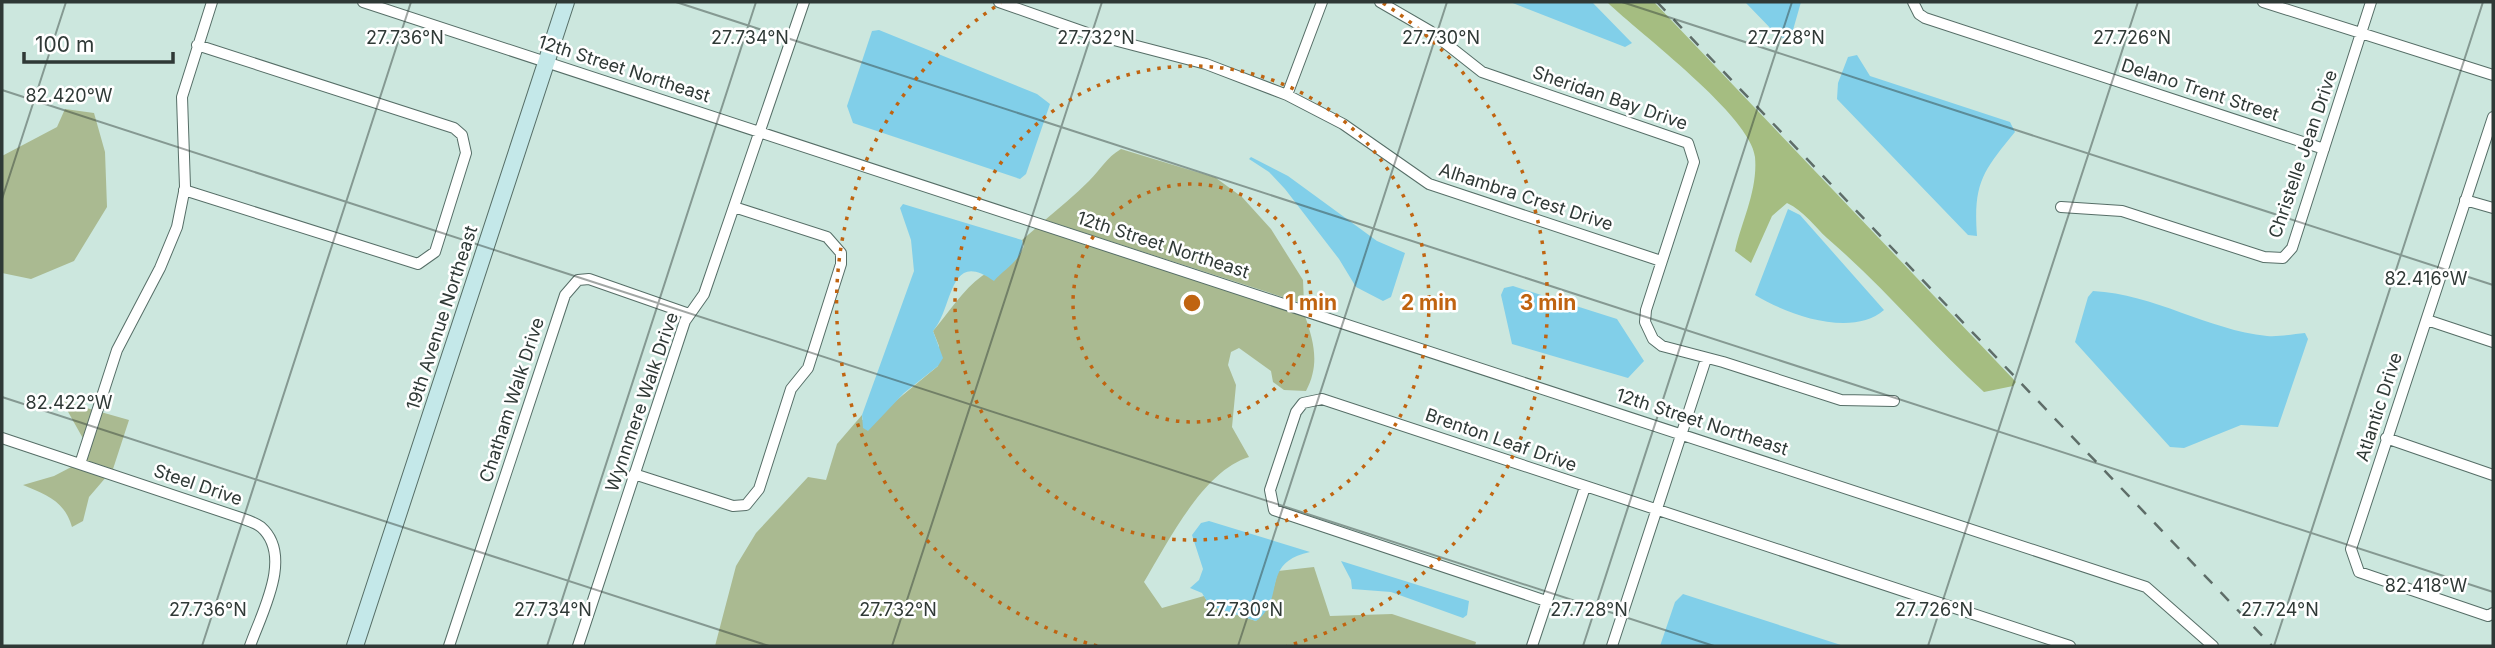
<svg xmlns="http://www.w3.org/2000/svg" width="2495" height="648" font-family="Inter,sans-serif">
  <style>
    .green { fill: #aaba91 }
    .forest { fill: #a5bd81 }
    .water { fill: #81cfe9 }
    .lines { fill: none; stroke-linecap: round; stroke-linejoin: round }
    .street-casing { stroke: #566e67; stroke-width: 12 }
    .secondary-casing { stroke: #566e67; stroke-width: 18 }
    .street { stroke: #fff; stroke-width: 10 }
    .secondary { stroke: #c4e8e9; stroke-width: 16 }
    .rail { stroke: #5e6d68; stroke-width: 2.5; stroke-dasharray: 12 12; stroke-linecap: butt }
    .ticks { fill: none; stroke: #2f3936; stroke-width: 2; stroke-opacity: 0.45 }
    .ring { fill: none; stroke: #c06410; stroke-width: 3.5; stroke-dasharray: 3.5 7 }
    .labels { text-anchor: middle; stroke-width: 5; stroke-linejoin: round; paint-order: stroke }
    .street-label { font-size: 18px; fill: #2f3936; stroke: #fff }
    .ticks-label { font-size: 18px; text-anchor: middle; fill: #2f3936; stroke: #fff; stroke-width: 5; stroke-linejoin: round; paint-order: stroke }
    .centre { fill: #c06410; stroke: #fff; stroke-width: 3.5 }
    .ring-label { font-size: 21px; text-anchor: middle; font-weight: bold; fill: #c06410; stroke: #fff; stroke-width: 5; stroke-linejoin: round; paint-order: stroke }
  </style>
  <rect width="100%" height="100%" fill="#cce7de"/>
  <path class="green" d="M65,109l29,4 11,39 2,55 -33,54 -43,18 -29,-6v-117l55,-29z
    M1121,149l95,29 26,19 29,32 32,51 1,24 -259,-84c15,-13 30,-25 44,-39 12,-12 17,-23 32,-32z
    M1036,228l269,88c9,26 15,49 1,75l-22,-1 -11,-8 -2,-11 -32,-23 -8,4 -3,13 8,20 -4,42 17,30c-46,14 -81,85 -105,125l18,26 42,-12 6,10 46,15 15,-23 7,-27 36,-4 16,49 62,-2 84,28 -1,4h-760l21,-80 20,-33 52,-56 18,3 11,-36 25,-29v5l24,-11 52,-43 1,-20 -6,-15c15,-17 30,-42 49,-55 16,-10 31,-4 42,-30l-2,-6z
    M62,401l67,19 -16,49 -24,28 -6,24 -11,6c-7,-26 -27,-33 -49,-42l31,-9 25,-13 6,-21z"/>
  <path class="forest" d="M1607,2h47l362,380 -3,4 -29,6c-54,-49 -100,-105 -157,-154 -13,-12 -23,-27 -40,-35l-15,13 -21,47 -16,-12c7,-31 23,-61 20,-94 -4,-41 -115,-123 -148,-155z"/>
  <path class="water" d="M1510,2h82l40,41 -7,4z
    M1745,2h56l-10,35 -4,3 -10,-5z
    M879,30l158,64 13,10 -24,70 -6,5 -167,-56 -6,-17 25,-75z
    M1857,55l13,21 140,46 5,10c-32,39 -42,51 -38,104l-9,-1 -131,-136 1,-16 10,-26z
    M1251,157l37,19 89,65 28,12 -14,44 -8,4 -27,-14 -17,-28 -54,-70 -16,-17 -20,-13z
    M903,204l119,36c4,18 -18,29 -28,41 -46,-33 -40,26 -61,50l10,27 -5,8 -34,27 -36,38 -5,-3 -1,-13 52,-144 -3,-31 -11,-32z
    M1788,209l12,6 84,95c-32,28 -96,5 -129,-15z
    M1513,286l104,33 27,42 -16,17 -116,-34 -11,-49 3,-7z
    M2093,291c61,3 115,39 174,45 12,1 26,-2 38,-3l3,6 -30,88 -37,-2 -57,23 -14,-1 -95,-105 13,-45z
    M1209,521l101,31c-51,11 -23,47 -54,69l-46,-15 -8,-13 -12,-5 9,-8 4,-11 -11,-34 9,-12z
    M1341,561l128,40 -2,14 -4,3 -72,-26 -39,-3 -1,-9z
    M1683,594l161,52h-184l15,-44z"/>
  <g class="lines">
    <g class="street-casing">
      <path id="street" d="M363,2l1783,585 67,59
        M999,2l88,31 119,31 81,31 56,29 86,60 232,77
        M1380,2l50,29 52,41 206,71 6,19 -48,148 -1,12 8,17 9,7 61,16 118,38 53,1
        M1913,2l6,12 6,4 399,131
        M2263,2l230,73
        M1287,95l35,-93
        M2493,117l-142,432 8,23 129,44 5,-3
        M184,190l234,74 17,-12 31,-99 -4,-18 -8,-7 -257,-83
        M2465,200l28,8
        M2061,207l61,4 142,46 19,1 9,-10 79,-246
        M2427,320l66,22
        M2,438l239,80c6,2 15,5 20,9 33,29 0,87 -11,119
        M2386,438l107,37
        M80,464l37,-114 43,-82 17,-41 8,-40 -3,-90 30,-95
        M634,474l99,32 13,-1 13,-16 32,-100 17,-21 33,-104v-11l-14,-16 -93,-30
        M1546,601l-272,-91 -4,-20 26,-78 7,-9 19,-4 748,247
        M449,646l116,-351 13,-15 11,-1 100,35
        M578,646l107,-325 19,-27 100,-292
        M1532,646l53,-159
        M1612,646l94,-287"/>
    </g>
    <g class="secondary-casing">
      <path id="secondary" d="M355,646l211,-644"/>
    </g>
    <use href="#street" class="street"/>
    <use href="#secondary" class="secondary"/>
    <path class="rail" d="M1657,2l615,644"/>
  </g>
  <path class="ticks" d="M676,2l1817,590M1622,2l871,283M2,90l1712,556M2,199l64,-197M2,397l767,249M202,646l209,-644M547,646l209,-644M892,646l210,-644M1238,646l209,-644M1583,646l209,-644M1928,646l210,-644M2274,646l209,-644"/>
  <g class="ring">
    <circle cx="1192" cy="303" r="119"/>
    <circle cx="1192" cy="303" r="237"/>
    <path d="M1097 646A356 356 0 0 1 1001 3M1383 3A356 356 0 0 1 1287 646"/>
  </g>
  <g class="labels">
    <g class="street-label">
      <text transform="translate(624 69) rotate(18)" y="6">12th Street Northeast</text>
      <text transform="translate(2200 90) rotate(18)" y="6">Delano Trent Street</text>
      <text transform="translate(1610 98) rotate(19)" y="6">Sheridan Bay Drive</text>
      <text transform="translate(2303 154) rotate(-71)" y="6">Christelle Jean Drive</text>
      <text transform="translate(1526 197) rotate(18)" y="6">Alhambra Crest Drive</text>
      <text transform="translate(1163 245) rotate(18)" y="6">12th Street Northeast</text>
      <text transform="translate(442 318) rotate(-72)" y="6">19th Avenue Northeast</text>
      <text transform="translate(512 400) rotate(-72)" y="6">Chatham Walk Drive</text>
      <text transform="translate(642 402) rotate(-71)" y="6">Wynnmere Walk Drive</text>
      <text transform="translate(2379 407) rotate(-72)" y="6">Atlantic Drive</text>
      <text transform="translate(1702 422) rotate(18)" y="6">12th Street Northeast</text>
      <text transform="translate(1501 440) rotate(19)" y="6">Brenton Leaf Drive</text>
      <text transform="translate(198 485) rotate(19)" y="6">Steel Drive</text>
    </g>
  </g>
  <g class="ticks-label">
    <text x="405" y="44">27.736°N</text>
    <text x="750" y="44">27.734°N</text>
    <text x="1096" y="44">27.732°N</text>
    <text x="1441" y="44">27.730°N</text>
    <text x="1786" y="44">27.728°N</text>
    <text x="2132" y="44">27.726°N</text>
    <text x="69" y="102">82.420°W</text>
    <text x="2426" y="285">82.416°W</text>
    <text x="69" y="409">82.422°W</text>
    <text x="2426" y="592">82.418°W</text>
    <text x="208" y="616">27.736°N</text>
    <text x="553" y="616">27.734°N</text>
    <text x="898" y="616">27.732°N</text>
    <text x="1244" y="616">27.730°N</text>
    <text x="1589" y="616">27.728°N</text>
    <text x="1934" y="616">27.726°N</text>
    <text x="2280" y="616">27.724°N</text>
  </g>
  <circle cx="1192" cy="303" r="10" class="centre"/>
  <g class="ring-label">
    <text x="1311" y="310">1 min</text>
    <text x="1429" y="310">2 min</text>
    <text x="1548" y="310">3 min</text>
  </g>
  <rect width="2495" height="648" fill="none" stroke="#2f3936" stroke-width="7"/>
  <path d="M24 52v10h149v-10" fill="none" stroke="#2f3936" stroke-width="3.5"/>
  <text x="35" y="52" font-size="21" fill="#2f3936" stroke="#ffffff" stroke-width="5" paint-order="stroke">100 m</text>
</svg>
